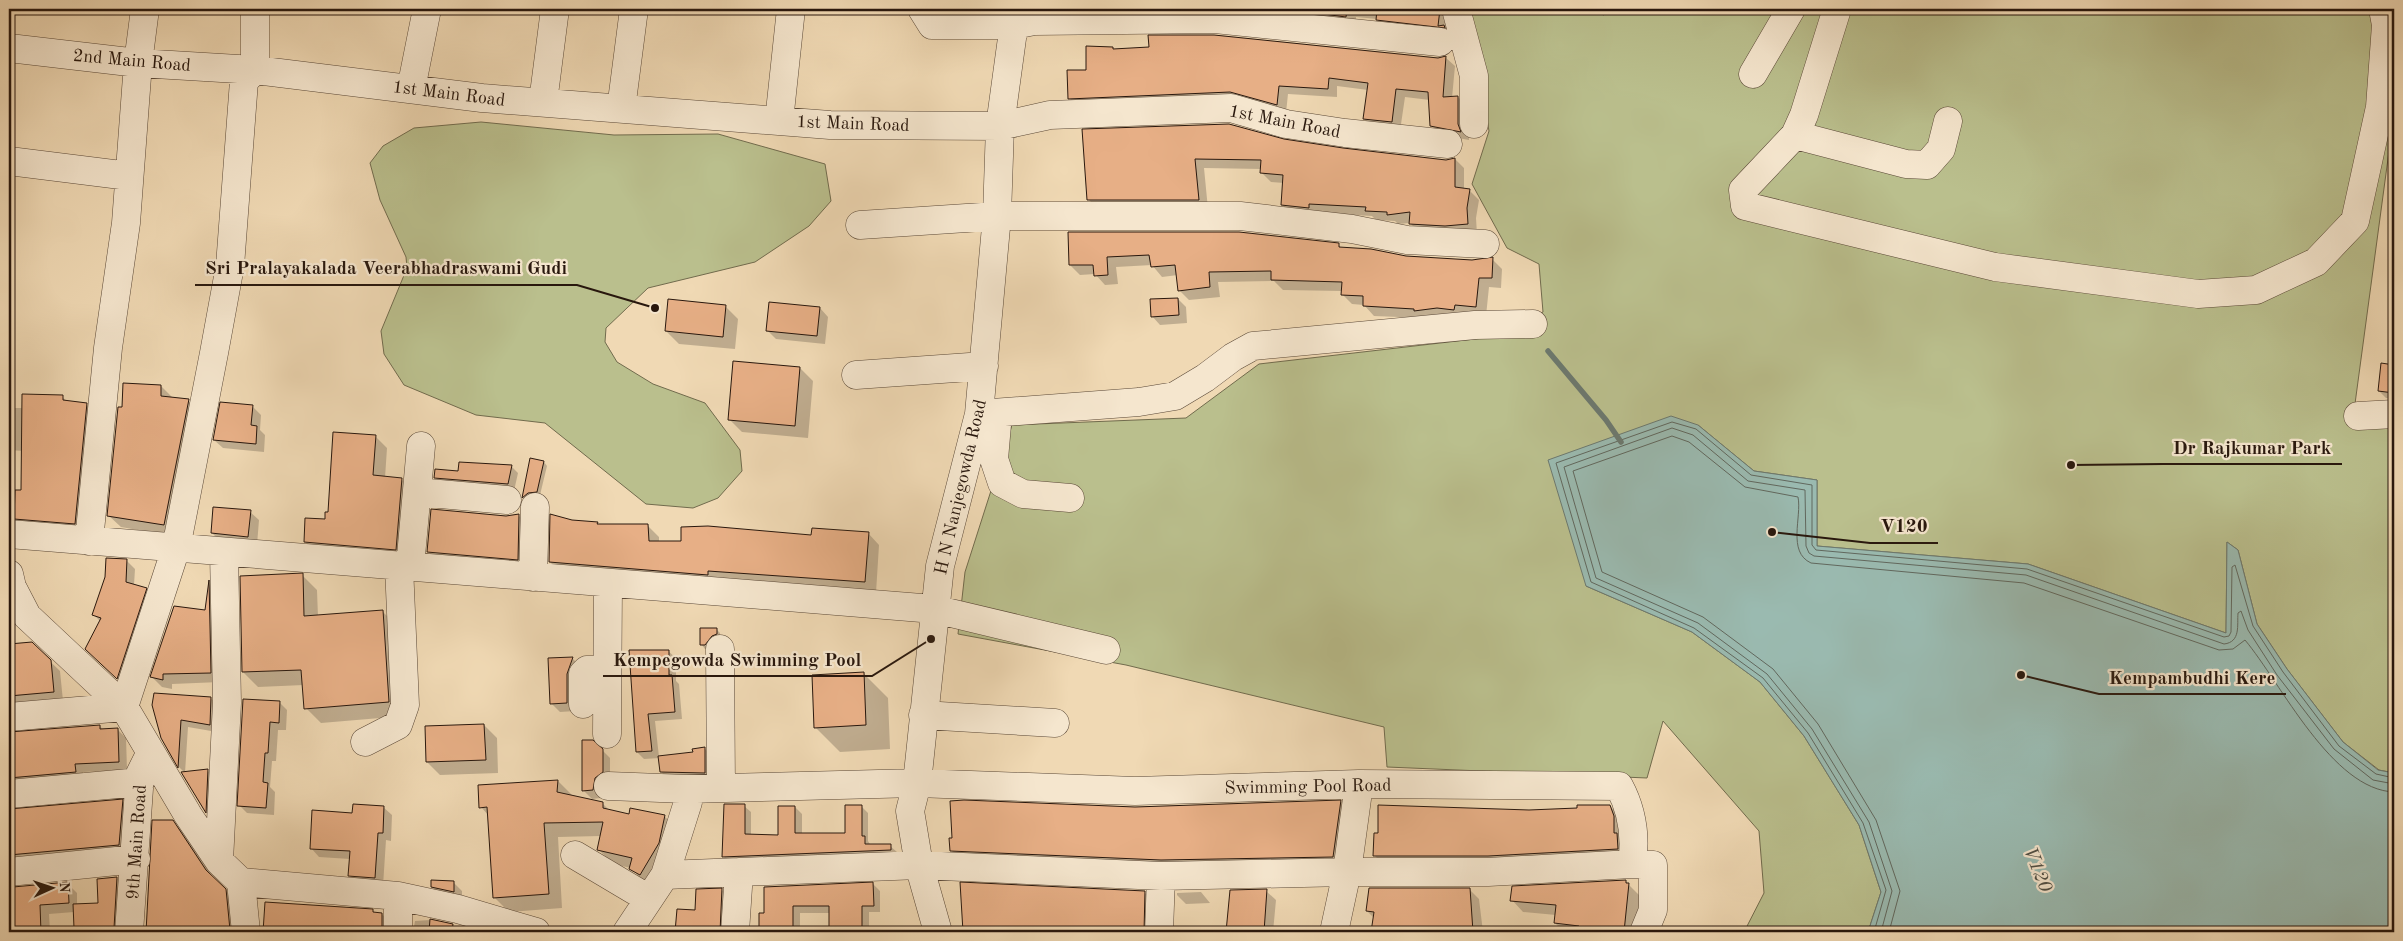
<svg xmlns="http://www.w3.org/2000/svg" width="2403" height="941" font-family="'Old Standard TT',serif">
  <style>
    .green { fill: #babf8d; stroke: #716b4d }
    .water { fill: #9abab0; stroke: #6c796f }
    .shadow { fill: #0003 }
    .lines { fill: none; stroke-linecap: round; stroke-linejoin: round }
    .shore { stroke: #61685e; stroke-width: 1 }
    .stream { stroke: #6c796f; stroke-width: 5.5 }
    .building { fill: #e7af86; stroke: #28170d }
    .minor-casing { stroke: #5a4837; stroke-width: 29 }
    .minor { stroke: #f5e6ce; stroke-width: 28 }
    .labels { text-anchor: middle; stroke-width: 4.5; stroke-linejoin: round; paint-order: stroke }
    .street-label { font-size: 18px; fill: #28170d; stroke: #f5e6ce }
    .water-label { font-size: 19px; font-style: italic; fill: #505046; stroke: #f5e6ce }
    .leader { fill: none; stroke: #28170d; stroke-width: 2 }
    .callout-dot { fill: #28170d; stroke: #f5e6ce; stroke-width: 2 }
    .callout-label { font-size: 19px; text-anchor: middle; font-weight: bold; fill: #28170d; stroke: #f5e6ce; stroke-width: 4.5; stroke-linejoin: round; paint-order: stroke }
  </style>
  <rect width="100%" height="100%" fill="#f0d9b4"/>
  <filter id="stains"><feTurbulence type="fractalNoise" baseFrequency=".004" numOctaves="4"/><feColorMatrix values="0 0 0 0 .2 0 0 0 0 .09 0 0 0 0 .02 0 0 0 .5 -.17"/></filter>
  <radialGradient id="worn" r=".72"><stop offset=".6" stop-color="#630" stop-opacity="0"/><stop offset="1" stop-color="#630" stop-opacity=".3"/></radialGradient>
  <path class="green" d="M1468,9h116l20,6 1,-6h789v105l-42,312 42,-2v349l-15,-3 -36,-28 -56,-73 -30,-45 -19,-74 -11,-8 -1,91 -198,-69 -211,-18v-66l-63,-9 -56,-46 -112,161 106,46 68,50 44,54 55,89 22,67 -13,40h-124l20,-39 -5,-62 -96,-110 -16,57 -260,-11 -3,-40 -258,-62 -168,-31 7,-62 47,-147 174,-7 73,-54 233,-27 51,-25 -4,-48 -32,-16 -35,-64 17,-53z
    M481,122l133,13 104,-1 107,30 6,37 -22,25 -54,36 -107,26 -42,40 -1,14 12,20 36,22 52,19 35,47 2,21 -24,27 -25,10 -47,-4 -101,-81 -69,-8 -72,-30 -20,-31 -3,-23 26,-63 -1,-11 -26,-57 -10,-37 13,-17 31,-18z"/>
  <path class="water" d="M1671,416l27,9 56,46 63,9v66l211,18 198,69 1,-91 11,8 19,74 30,45 56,73 35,28 16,3v159h-526l13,-40 -22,-67 -55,-89 -44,-54 -68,-50 -106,-46 -38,-126z"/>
  <path class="shadow" d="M1066,9h383l-1,22 -61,-2 -10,-10 -21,-2v9z
    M1112,48l3,2 331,8 9,8 -3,32 6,-1 9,9 2,34 -28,-5 -9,-9 -2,-26 -25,-3 -5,34 -27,-3 -9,-9 4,-29 -31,-4v11l-49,-3 -2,19 -208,-6 -9,-9 18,-27z
    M1083,131l200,10 163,20 9,-2 9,9v21l5,1 10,10 -3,18 1,16 -57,-1 -10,-10 -12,1 -3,-3 -19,-1 -4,-4 -54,-3 -26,1 -10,-9 2,-22 -13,-1 -10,-10 1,-3 -58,-1 4,41h-110l-9,-9z
    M1069,233l269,11 4,5 64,8 66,5 20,-3 10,10 -1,19 -12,-1 -3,29 -63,2 -49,-2 -10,-11 -12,-1 -10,-10v-3l-59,-1 -9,-9 -56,1 2,15 -31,3 -10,-10 -1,-15 -16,2 -10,-12 -36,2 2,17 -13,1 -10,-11 -15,1 -10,-10z
    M1178,299l8,8 1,16 -27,2 -8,-9z
    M725,306l13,13 -3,30 -56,-5 -13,-13z
    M820,308l8,9 -3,27 -49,-5 -9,-9z
    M2388,336h6v63l-8,-1 -7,-7 9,-26z
    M800,368l13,13 -5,57 -66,-6 -13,-13z
    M161,386l12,12 15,3 13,12 -25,124 -55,-10 -13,-12 15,-106z
    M62,397l6,5 18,2 11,11 -12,119 -59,-5 -11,-11 7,-27 2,-40 -15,-1v-42h14z
    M252,406l9,9 -1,15 5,5 -1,17 -41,-4 -9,-8z
    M375,436l12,12 -2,30 17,2 12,12 -7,69 -90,-7 -12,-12 21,-22z
    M531,459l13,3 3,4 -7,29 -13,6 -4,-3z
    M460,463l52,4 6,6 -4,18 -72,-7 -7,-7 24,-5z
    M250,512l9,8 -2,25 -37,-4 -8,-8z
    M519,516l8,8 -1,43 -89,-7 -9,-8 78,-35z
    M572,521l25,2 3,3h48l11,11v5l209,-9 11,12 -3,48 -315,-20 -11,-11z
    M126,560l9,9 -1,16 12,4 8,8 -29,89 -30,-28 6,-36 -7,-7z
    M302,575l15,15 1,27 64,-6 15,15 7,90 -83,7 -15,-15 -2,-23 -46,2 -15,-15z
    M210,583l8,8 2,91 -48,2v5l-10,-2 -10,-10 54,-65z
    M716,629l4,4v5l-11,11h-4l-3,-4z
    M31,643l29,28 3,30 -54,5v-61z
    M630,651h38l8,7v23l3,3 3,35 -27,2 4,36 36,-4 10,-4 8,8v24l-43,-1 -9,-8 -1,-14 -16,1 -7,-7z
    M573,659l8,8 -6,44 -15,1 -9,-9 -1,-43z
    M864,674l24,24 2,51 -50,3 -25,-25z
    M211,698l7,8 -1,26 -29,-5 -3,46 23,-2 8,8 -2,41 -12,-14 -17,-33 -6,-6 -17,-29 -9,-33z
    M244,700l35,2 8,8 -1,20h-8l-2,31h-4l-2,26 5,5 -1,23 -27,-2 -8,-8z
    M484,725l13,13 1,35 -58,2 -13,-13 -1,-34z
    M100,726l3,4 14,-1 9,9 1,32 -44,2v8l-74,2v-48z
    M583,742l19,8 8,8v22l-8,6 -1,12 -9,1 -8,-8z
    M558,781l14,14 30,8 8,8 20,4 34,1 15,14 -34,53 -14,-15 -18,-4 -15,-15 3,-13 -43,1 4,71 -53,4 -15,-15 -5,-81 -8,-9z
    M122,801l10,9 -4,44 -119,16v-60z
    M1341,801l8,9 -7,55 -171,3 -211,-9 -9,-9 184,-42z
    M744,806l7,6v24h28l16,-29 7,7v20h44l15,-28 7,7v28l3,5h19l7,6 -167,11 -6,-6z
    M1610,806l8,8 7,43 -108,3 -24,-3 -1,7h-109l-8,-8 154,-44z
    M383,807l9,8 -1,26 -5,-1 -3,46 -25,-2 -9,-9 1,-16 -31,-2 -8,-9 42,-34z
    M172,821l10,10 33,49 20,20 4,32h-93l5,-52z
    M117,878l9,9 -3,45h-48l-1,-20 -25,2 1,18h-41v-43l58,-6 10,10v12l22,-1z
    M1625,881l15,15 -4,36h-72l-9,-9 1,-8 -33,-3 -11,-12z
    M453,882l9,9v9l-22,-5 -8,-8z
    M873,884l7,7v21h-11v20h-39v-19h-30v19h-39v-17h5v-27z
    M961,884l183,8 10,10 -1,30h-189z
    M1469,889l10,10 4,33h-110l1,-14 -7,-7z
    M722,890l9,9 -2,33h-53l2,-22 18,1z
    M1231,891h35l10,9 -3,32h-45z
    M1201,892l9,11 -24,1 -9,-9v-2z
    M266,903l107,8 3,3h6l9,10 1,8h-127z
    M430,920l44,12h-61l2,-11z"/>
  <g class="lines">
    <path class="shore" d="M1874,932l12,-42 -23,-67 -55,-90 -45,-55 -69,-50 -103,-46 -35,-119 116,-41 24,7 55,46 61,10v60l4,5 211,19 197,68 5,-1 2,-4 1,-65 3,-2 18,61 30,46 56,74 37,28 18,4
      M1881,932l11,-41 -23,-69 -57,-93 -45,-55 -69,-51 -102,-45 -32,-111 108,-39 21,7 55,46 57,9 1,56 3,7 5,3 212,19 198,69c17,-2 13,-19 14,-31l3,-2 7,19 29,45 57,74 39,31 21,4
      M1889,932l11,-41 -24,-71 -58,-96 -45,-55 -70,-52 -101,-45 -29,-101 99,-35 17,6 56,45 53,10c4,20 -11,55 13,66l213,20 195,67 14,-1 12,-9c36,43 87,150 149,152"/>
    <path class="stream" d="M1548,351l58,69 15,22"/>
  </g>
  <path class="building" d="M1324,9h23l-1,8 -23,-3z
    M1377,9h63l-2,17 6,-1 1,3 -69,-8z
    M1148,35h66l224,23 8,-2 -3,41 15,-1v28l3,8 -31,-6 -2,-34 -32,-3 -4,33 -29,-3 5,-36 -39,-5 -1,11 -49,-3 -2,19 -47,-13 -162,7 -1,-29h19v-24l27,1v2l36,-2z
    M1229,124l55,15 59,9 103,12 9,-2v29l15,2 -3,19 1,16 -23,2 -36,-2 1,-12 -23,3v-3l-22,-1 1,-4 -57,-3v4l-28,-3 2,-30 -23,-2 1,-13 -66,-1 4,41h-112l-5,-71z
    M1068,232h171l100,11v4l32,2 35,7 66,4 21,-3 -1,21h-13l-3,29 -21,-2 -1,5 -17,-2 -23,3v-2l-51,-3v-10l-22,-1 1,-13 -71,-2v-9l-62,1 1,15 -32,4 -3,-26 -24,2 -2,-12 -42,2 1,18 -14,1 -1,-11h-24z
    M1178,298l1,17 -28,2 -1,-18z
    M668,299l58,6 -3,32 -58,-6z
    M769,302l51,5 -3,29 -51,-5z
    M733,361l67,6 -5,59 -67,-6z
    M2381,363l13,2v28l-16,-2z
    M123,383l38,2v11l28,3 -25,126 -57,-9 11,-109h4z
    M22,394l41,1v5l24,3 -12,121 -61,-5 1,-29h6z
    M220,402l33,3 -2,20 6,1 -1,18 -43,-4z
    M333,432l43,3 -3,40 29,3 -6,72 -92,-8 1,-24 20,1v-7h3z
    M530,458l14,3 -7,31 -9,1 -6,5z
    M459,462l53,3 -4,19 -74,-6 1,-9 23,2z
    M213,507l38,3 -3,27 -37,-4z
    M431,509l75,7 13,-2 -1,46 -91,-8z
    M550,514l22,6 26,2 -1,2h51l1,17h32v-14l27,-1 103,9 1,-7 57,4 -4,50 -157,-11v4l-159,-13z
    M106,558l21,1 -1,23 21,6 -30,91 -32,-30 16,-31 -9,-3 13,-38z
    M303,573l1,43 79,-6 6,92 -85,7 -3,-39 -59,2 -2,-96z
    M209,580l2,93 -48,1v6l-13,-3 24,-71 31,4z
    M700,628h17v6l-5,2 -7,9h-5z
    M32,642l19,18 3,32 -45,4v-52z
    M629,650h40v25h3l3,37 -27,2 4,37 -16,1z
    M573,657l-6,17v29l-17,1 -2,-46z
    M864,672l2,53 -52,3 -2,-53z
    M154,693l57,4 -1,28 -29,-5 -3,48 -17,-30 -9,-33z
    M243,699l37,2 -1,22 -9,-1 -2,31h-3l-2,29 5,1 -2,25 -29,-2z
    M484,724l2,36 -60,2 -1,-36z
    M100,725v4l18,-1 1,34 -44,2 1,8 -67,6v-46z
    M582,740h11l10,9v23l-8,6 -2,12 -11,1z
    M705,747v26l-45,-1 -2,-16 35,-4 -1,-3z
    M208,769l-2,44 -25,-41z
    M558,780l-1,12 46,10v6l26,6 1,-6 35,7 -6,28 -19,32 -11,-6 3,-11 -35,-8 6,-28 -59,1 5,71 -56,4 -6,-91 -8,1 -1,-23z
    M123,799l-4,46 -110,10v-46z
    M964,800l171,7 206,-7 -8,57 -172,3 -211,-9 -1,-13h3l-2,-37z
    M353,804l31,2 -1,27h-5l-3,45 -27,-2 2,-25 -40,-2 2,-39 40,3z
    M724,804h21v30l33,1v-29h17v27h50v-28h17v31h3v8h26v6l-169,7z
    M1378,805l151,5 48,-2v-3h33l4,11v17h3l1,16 -130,7h-115l1,-23h4z
    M152,820h21l33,50 20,19 4,41 -84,2z
    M117,877l-3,51h-40l-1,-24 25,-1 -1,-24z
    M431,880l23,1v11l-23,-5z
    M1626,880v3h3l-5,49h-36l-10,-2 1,-4 -25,-3 2,-18 -46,-4 2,-15z
    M68,882l1,21 -29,2 1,27h-32v-19h5l-1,-26z
    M873,882l1,24h-12v26h-33v-26h-36v26h-34v-19h5v-26z
    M960,882l185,9 -1,41h-181z
    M722,888l-2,44h-45l2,-23 18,1 1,-21z
    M1369,888h101l3,44h-102l3,-20 -8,-1z
    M1267,889l-3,43h-38l4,-42z
    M265,902l108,7v3l9,1v19h-119z
    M430,919l23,5 -1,8h-23z"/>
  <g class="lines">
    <g class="minor-casing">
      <path id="minor" d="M922,9l10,16h82l20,-4 181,-2 225,23
        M1456,9l18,67v48
        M1837,9l-33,106 -9,20 -52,55 2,16 250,61 203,27 58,-4 60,-28 39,-41 25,-114 6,-82 -3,-16
        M9,48l129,15 117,7 227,28 348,27 170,1 50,-11 181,-7 55,16 59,9 103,11
        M1753,74l38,-65
        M411,89l16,-80
        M543,102l12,-93
        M621,109l13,-100
        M779,121l12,-112
        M1795,135l111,29 21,1 14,-16 7,-28
        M9,161l120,15
        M860,225l137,-9h243l112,13 55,11 78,4
        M856,375l128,-9
        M998,413l-4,46 8,24 21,11 47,4
        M979,414l160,-12 36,-6 30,-18 28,-21 20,-11 222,-21 58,-1
        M2358,416l36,-2
        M417,492l90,8
        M9,534l925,75 172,41
        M89,541l19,-193 18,-125 12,-160 7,-54
        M410,567l11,-121
        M9,574l3,13 15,29 97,91 64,108 31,46 22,21 157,14 60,13 78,23
        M533,577l2,-70
        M720,649l1,139
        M583,704v-30l4,-4 20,-1
        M923,715l132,8
        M9,717l115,-10 52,-159 38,-195 16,-87 14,-185 11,-11v-61
        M607,734l1,-151
        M365,742l33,-17 7,-20 -6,-139
        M608,786l79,3
        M9,794l131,-12
        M575,855l74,44
        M219,861l8,-158 -3,-151
        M9,872l127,-13
        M665,875l254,-10 242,11 186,-4h141l144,-8 21,1v45l-9,22
        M241,882l5,50
        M129,932l11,-158 10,-20
        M398,932v-36
        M627,932l38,-57 23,-73 -1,-13 230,-6 218,8 224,-7 260,2c13,24 17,51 13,78
        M735,932l4,-60
        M938,932l-19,-67 -9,-54 7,-28 23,-217 39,-152 18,-198 3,-90 16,-117
        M1159,932l2,-56
        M1334,932l13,-60 12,-88"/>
    </g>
    <use href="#minor" class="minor"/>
  </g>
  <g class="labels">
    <g class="street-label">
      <text transform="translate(132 60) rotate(5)" y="6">2nd Main Road</text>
      <text transform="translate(449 93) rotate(7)" y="6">1st Main Road</text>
      <text transform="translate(1285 121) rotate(11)" y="6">1st Main Road</text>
      <text transform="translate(853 123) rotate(2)" y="6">1st Main Road</text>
      <text transform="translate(960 487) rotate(-77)" y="6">H N Nanjegowda Road</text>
      <text transform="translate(1308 786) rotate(-1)" y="6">Swimming Pool Road</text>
      <text transform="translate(136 842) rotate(-86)" y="6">9th Main Road</text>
    </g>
    <g class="water-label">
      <text transform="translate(2039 869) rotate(68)" y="7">V120</text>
    </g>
  </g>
  <path class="leader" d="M655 308L577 285H195M2071 465L2163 464H2342M1772 532L1870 543H1938M931 639L872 676H603M2021 675L2099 694H2286"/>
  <g class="callout-dot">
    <circle cx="655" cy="308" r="5"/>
    <circle cx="2071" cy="465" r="5"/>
    <circle cx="1772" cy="532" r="5"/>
    <circle cx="931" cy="639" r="5"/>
    <circle cx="2021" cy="675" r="5"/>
  </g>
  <g class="callout-label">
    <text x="386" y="274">Sri Pralayakalada Veerabhadraswami Gudi</text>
    <text x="2252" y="454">Dr Rajkumar Park</text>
    <text x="1904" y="532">V120</text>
    <text x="737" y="666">Kempegowda Swimming Pool</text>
    <text x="2192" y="684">Kempambudhi Kere</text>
  </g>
  <rect width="2403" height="941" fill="none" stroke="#f0d9b4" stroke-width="30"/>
  <rect x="10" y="10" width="2383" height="921" fill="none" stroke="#28170d" stroke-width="2.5"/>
  <rect x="15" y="15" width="2373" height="911" fill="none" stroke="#28170d"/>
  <g transform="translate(52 888) rotate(87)" stroke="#f5e6ce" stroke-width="4" paint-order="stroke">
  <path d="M0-4L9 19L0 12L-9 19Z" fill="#28170d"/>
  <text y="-8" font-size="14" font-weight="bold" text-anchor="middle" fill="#28170d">N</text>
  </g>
  <rect width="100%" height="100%" filter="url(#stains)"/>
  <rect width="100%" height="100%" fill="url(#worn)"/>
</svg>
